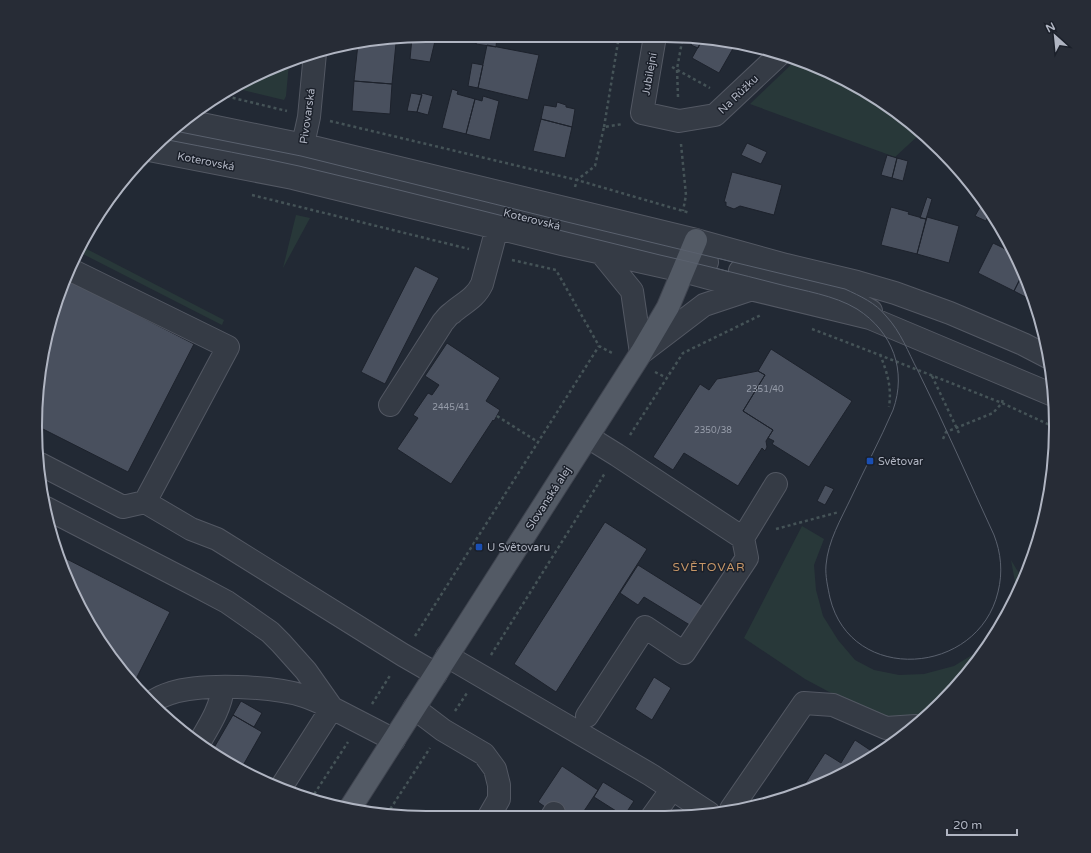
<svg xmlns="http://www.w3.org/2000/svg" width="1091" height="853" font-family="'Varela Round',sans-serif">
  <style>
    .green { fill: #283839 }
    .building { fill: #49505e; stroke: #1d222c }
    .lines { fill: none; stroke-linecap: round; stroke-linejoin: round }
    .minor-casing { stroke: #535863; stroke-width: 24 }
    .major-casing { stroke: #3f444f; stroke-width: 24 }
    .path { stroke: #455357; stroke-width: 2.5; stroke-dasharray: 3 3; stroke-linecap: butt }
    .minor { stroke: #353b45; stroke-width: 22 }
    .major { stroke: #535a65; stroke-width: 22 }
    .tram { stroke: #5a616e; stroke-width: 1 }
    .transit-dot { fill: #1a4fb4; stroke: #1b202a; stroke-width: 1.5 }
    .labels { text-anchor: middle; stroke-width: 3; stroke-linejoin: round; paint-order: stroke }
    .number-label { font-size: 9px; fill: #969ca9 }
    .street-label { font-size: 11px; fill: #b0b5c2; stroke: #1b202a }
    .poi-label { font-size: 11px; fill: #b0b5c2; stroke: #1b202a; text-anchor: start }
    .neighbourhood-label { font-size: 12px; letter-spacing: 1px; fill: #c69667; stroke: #1b202a }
    .rim { fill: none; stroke: #b0b5c2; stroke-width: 2 }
  </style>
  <rect width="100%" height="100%" fill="#222934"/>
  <path class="green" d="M797,59l63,28 43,29 18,17 -26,24 -145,-53z
    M289,63l-3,33 -2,4 -53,-13z
    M296,215l14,3 -27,50z
    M81,246l143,74 -2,5 -143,-73z
    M802,526l22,13 -10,26 2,25 7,26 15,24 17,20 19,10 25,5 25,-1 30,-8 28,-17 11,-13 -18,29 -51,55 -50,-4 -69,-37 -61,-41z
    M1011,560l12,20 -7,19 -12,20 6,-15 5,-22z"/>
  <path class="building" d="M478,35l19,1 -1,11 -20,-3z
    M562,35l38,1 -1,6z
    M695,37l7,3 -4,8 -7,-3z
    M696,37l39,8 -16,28 -27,-15 10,-18z
    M412,38l23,3 -5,21 -20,-3z
    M377,42l19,1 -4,41 -38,-3 4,-37z
    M487,45l52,10 -11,45 -50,-12z
    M472,63l11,2 -5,23 -10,-2z
    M354,81l38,3 -2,30 -38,-3z
    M452,89l6,2 -1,3 18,5 -9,35 -24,-6z
    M411,93l11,2 -5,17 -10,-1z
    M422,93l11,3 -5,19 -11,-3z
    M483,96l16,5 -9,39 -24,-6 9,-35 7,2z
    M557,102l9,3v2l9,2 -3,18 -31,-8 3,-14 12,2z
    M541,119l31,8 -7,31 -32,-7z
    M747,143l20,9 -6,12 -20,-9z
    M887,155l10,3 -5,20 -11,-3z
    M897,158l11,3 -5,20 -11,-3z
    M732,172l50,13 -8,30 -34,-9 -6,3 -8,-3v-4h-2z
    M927,197l5,2 -6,20 -6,-1z
    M983,202l7,10 -4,9 -11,-5z
    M891,207l18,5 -1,2 18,5 -9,35 -36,-9z
    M927,217l32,9 -10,37 -32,-9z
    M993,243l21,10 9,20 -9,18 -36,-18z
    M1009,244h1l4,9 -11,-5 1,-3 3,1z
    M415,266l24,12 -54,106 -24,-12z
    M1023,273l12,27v2l-21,-11z
    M67,279l127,65 -66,128 -93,-47 13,-100z
    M447,343l53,35 -14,23 14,9 -6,11 -1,-1 -42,64 -54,-35 21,-31 -5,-3 15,-22 4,2 7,-10 -14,-9z
    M771,349l81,52 -43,66 -37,-23 2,-3 -6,-3 5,-8 -30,-19 22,-36 -7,-4z
    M758,371l7,4 -22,36 30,19 -7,11 1,6 -2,4 -3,-3 -24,38 -54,-33 -11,17 -20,-13 47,-73 9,6 8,-11z
    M825,485l9,4 -9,16 -8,-4z
    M605,522l42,27 -91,143 -42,-28z
    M59,555l111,57 -37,73 -45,-63z
    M638,565l67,42 -12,20 -49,-30 -6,8 -18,-12z
    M654,677l17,11 -19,32 -17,-11z
    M241,701l21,12 -8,14 -21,-12z
    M233,715l29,17 -21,37 -30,-16z
    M855,740l21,14 -16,11 -61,28 26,-40 16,10z
    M562,766l36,24 -18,27 -19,1 -23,-16z
    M603,782l31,19 -10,15 -30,-19z"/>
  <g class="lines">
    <g class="minor-casing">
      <path id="minor" d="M655,36l-13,77 37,8 36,-6 65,-61
        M187,121l117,24 392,95 90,25 71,17 38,11 55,20 73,31 25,13
        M169,135l131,25 407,102
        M149,150l144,28 269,66 121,27 51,14 136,33 183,77
        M300,158l9,-41 6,-64
        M601,253l31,38 9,62
        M740,271l101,23 30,17
        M641,353l63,-48 48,-16
        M390,405l53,-83c3,-3 5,-7 9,-9 11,-10 23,-14 30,-29l15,-56
        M588,437l29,18 126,83 33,-54
        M40,464l83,43 22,-5 83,-155 -157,-77
        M145,502l46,27 26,10 186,116 33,19
        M46,508l149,77 32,17 23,16 20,14 11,11 25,28 26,37
        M447,656l204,119 58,38
        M152,702c6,-4 12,-7 19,-9 31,-10 102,-7 133,3 10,3 19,8 28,12
        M414,708l29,22 41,24 11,15 4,16v14l-11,19
        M587,716l58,-89 39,26 63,-95 -4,-20
        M199,743c10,-17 22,-35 24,-56
        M280,789l52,-81 62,32
        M731,809l73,-106 29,2 53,23 30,-2
        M652,817l20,-28
        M551,818l3,-5"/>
    </g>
    <g class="major-casing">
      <path id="major" d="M349,810l292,-457 27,-46 28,-67"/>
    </g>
    <path class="path" d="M672,67l38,21
      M221,95l66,16
      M678,97l-1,-28 6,-33
      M330,121l247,59 113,33
      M604,127l15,-91
      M681,144l5,51 -3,16
      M575,187l2,-7 18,-14 9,-39 19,-3
      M252,195l217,54
      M512,260l44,10 43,76 15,8
      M812,329c63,24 126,49 190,74l1,-5
      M880,354c7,19 12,32 9,53
      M655,372l12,6
      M932,376l27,57
      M497,416l41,26
      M630,435l53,-82 78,-38
      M943,439l3,-7 47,-19 9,-10 52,24
      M776,529l63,-17
      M415,636l184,-290
      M491,655l114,-182
      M372,704l19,-30
      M455,711l12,-18
      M311,799l37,-57
      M387,814l43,-66"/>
    <use href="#minor" class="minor"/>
    <use href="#major" class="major"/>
    <path class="tram" d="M163,139c46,9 91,17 136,27 121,28 241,60 361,89 40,9 79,19 118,29 26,7 56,11 79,25 36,23 50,62 36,101 -13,30 -28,58 -42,88 -10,21 -23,43 -25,67 -1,11 2,23 4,33 21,87 148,78 168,-6 5,-20 3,-39 -4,-57 -25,-54 -49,-110 -76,-164 -10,-19 -17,-39 -32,-55 -10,-13 -26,-20 -41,-27l-278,-67 -266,-66 -126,-25"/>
  </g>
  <g class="transit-dot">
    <rect x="866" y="457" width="8" height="8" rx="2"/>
    <rect x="475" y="543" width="8" height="8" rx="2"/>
  </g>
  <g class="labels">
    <g class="number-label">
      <text x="765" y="392">2351/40</text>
      <text x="451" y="410">2445/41</text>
      <text x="713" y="433">2350/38</text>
    </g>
    <g class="street-label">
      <text transform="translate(649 74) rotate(-80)" y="4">Jubilejní</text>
      <text transform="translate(738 94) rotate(-44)" y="4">Na Růžku</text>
      <text transform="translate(307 116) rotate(-82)" y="4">Pivovarská</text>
      <text transform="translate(206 161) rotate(11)" y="4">Koterovská</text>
      <text transform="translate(532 219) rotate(14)" y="4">Koterovská</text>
      <text transform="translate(548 498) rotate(-57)" y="4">Slovanská alej</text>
    </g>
    <g class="poi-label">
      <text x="878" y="465">Světovar</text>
      <text x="487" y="551">U Světovaru</text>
    </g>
    <g class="neighbourhood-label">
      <text x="709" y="571">SVĚTOVAR</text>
    </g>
  </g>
  <path d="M0 0H1091V853H0ZM426 42H665A384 384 0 0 1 1049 426V427A384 384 0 0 1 665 811H426A384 384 0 0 1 42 427V426A384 384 0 0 1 426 42Z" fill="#272c36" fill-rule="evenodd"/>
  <path class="rim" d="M426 42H665A384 384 0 0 1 1049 426V427A384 384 0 0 1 665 811H426A384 384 0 0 1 42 427V426A384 384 0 0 1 426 42Z"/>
  <g transform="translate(1055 36) rotate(333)" stroke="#1b202a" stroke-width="3" paint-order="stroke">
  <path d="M0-3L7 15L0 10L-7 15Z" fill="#b0b5c2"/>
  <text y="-6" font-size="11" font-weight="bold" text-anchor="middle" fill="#b0b5c2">N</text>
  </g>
  <path d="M947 829v6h70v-6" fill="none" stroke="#b0b5c2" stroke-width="2"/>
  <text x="953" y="829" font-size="12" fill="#b0b5c2" stroke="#1b202a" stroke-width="3" paint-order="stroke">20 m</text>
</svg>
